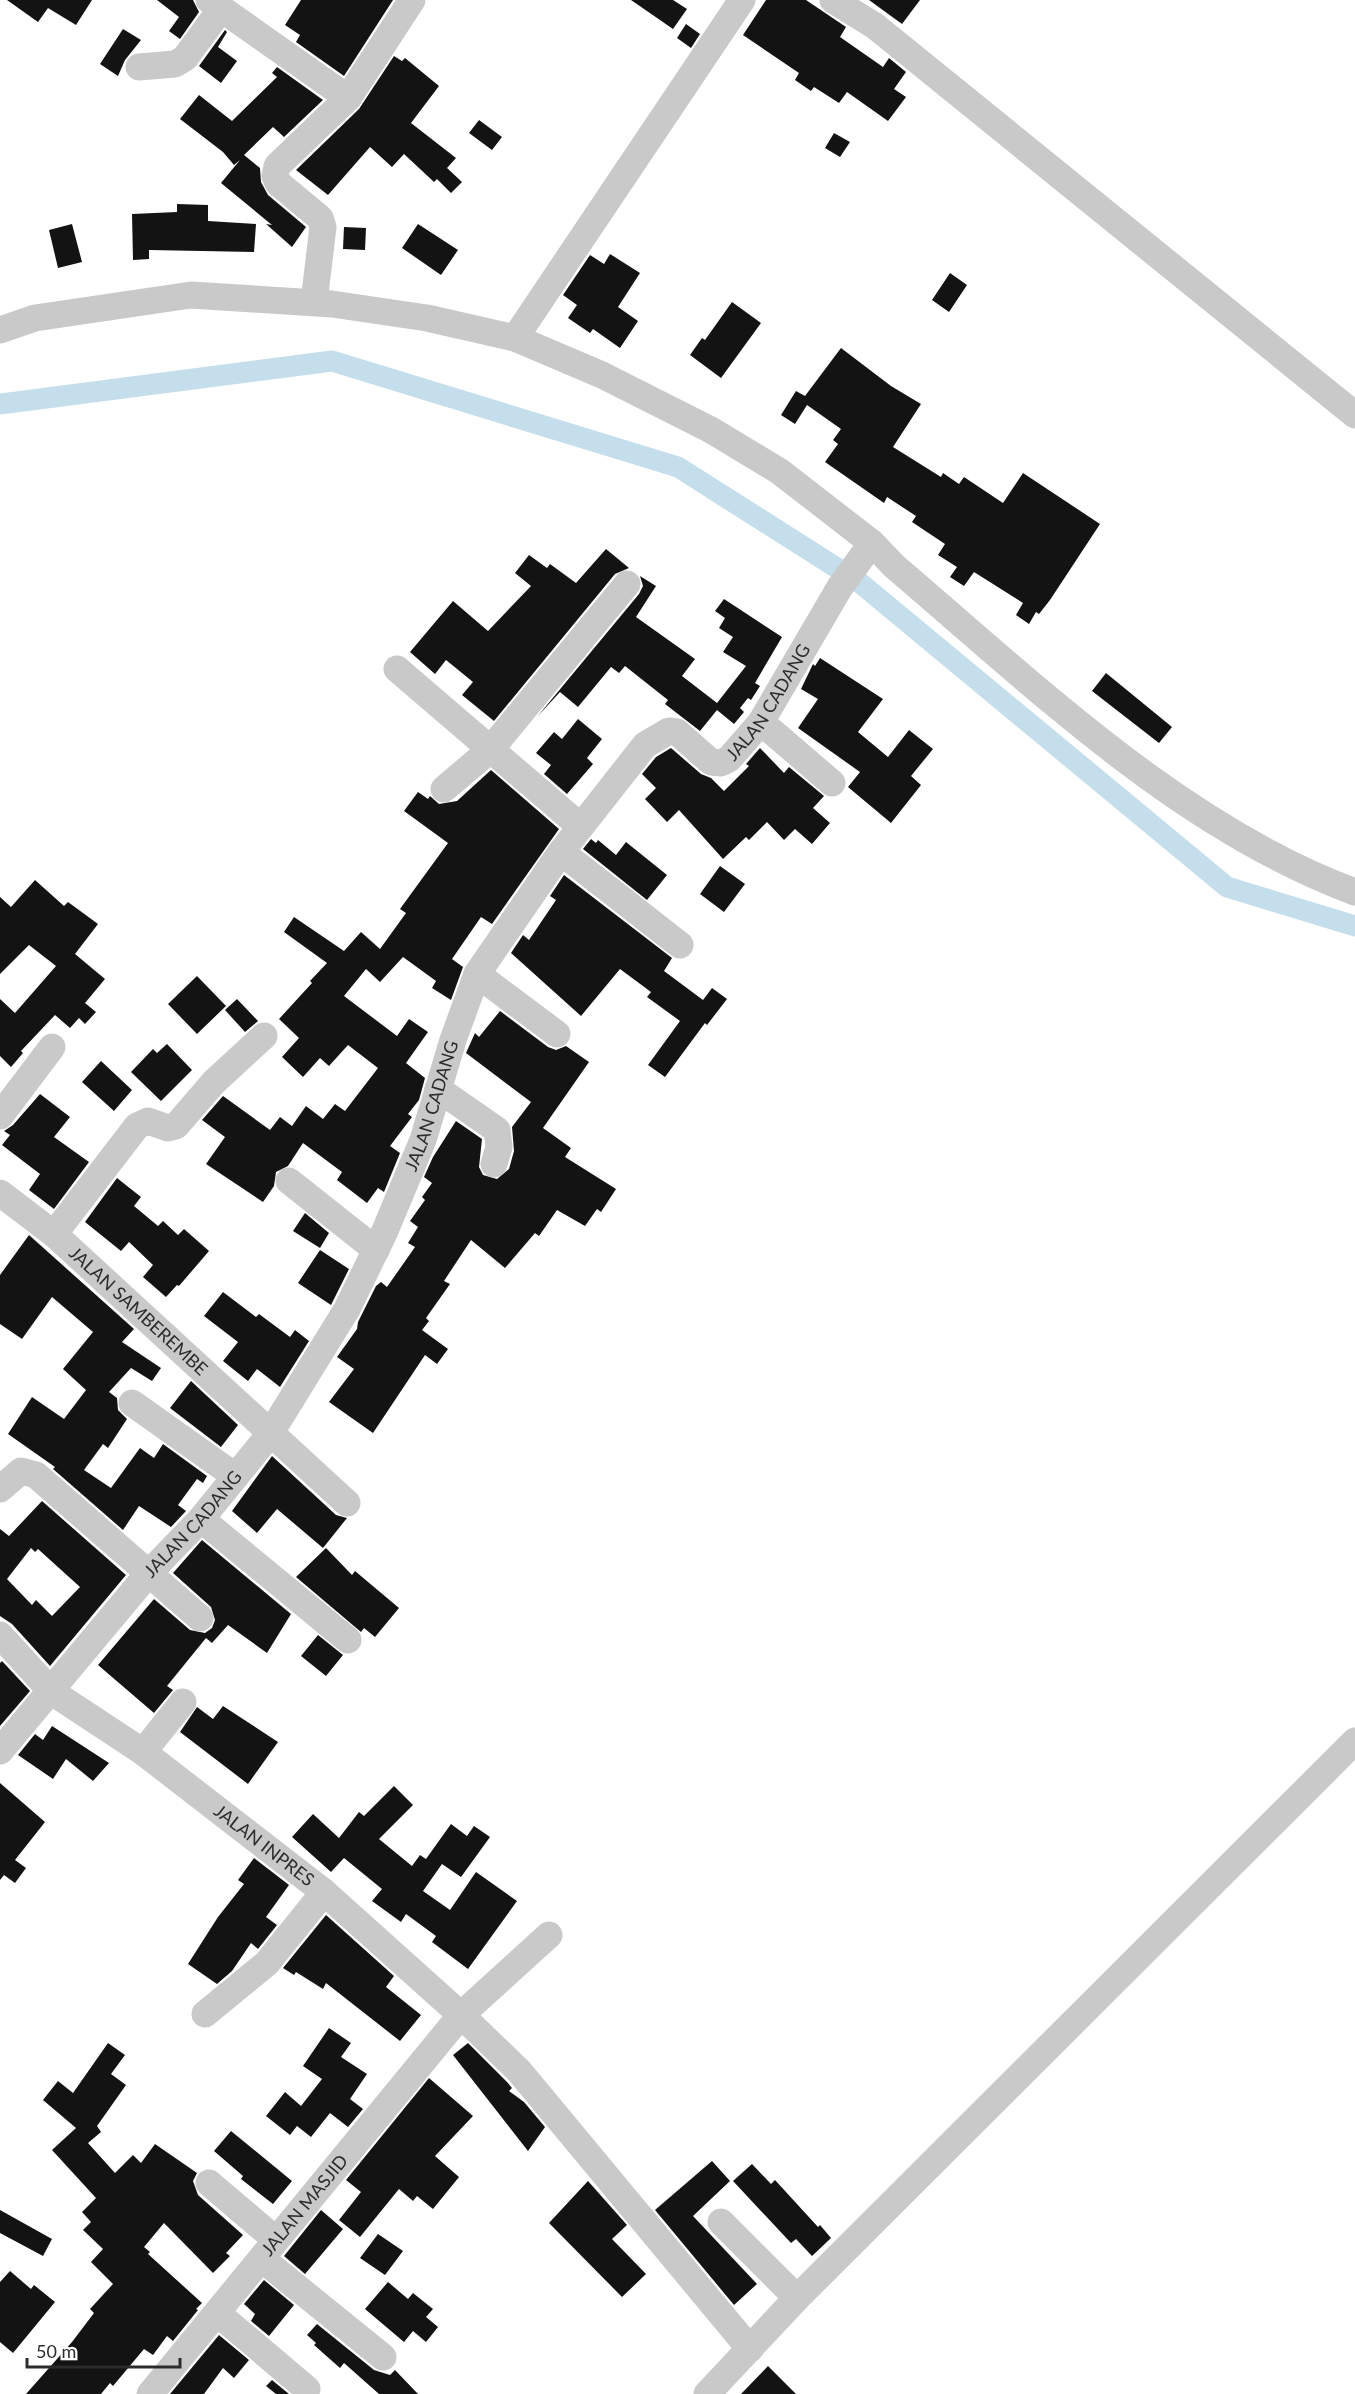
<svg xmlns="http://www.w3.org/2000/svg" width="1355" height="2394" font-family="Lato,sans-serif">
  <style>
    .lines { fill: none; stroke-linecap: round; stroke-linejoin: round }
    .canal { stroke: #c5deeb; stroke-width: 21 }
    .building { fill: #131313; fill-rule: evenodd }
    .minor { stroke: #c9c9c9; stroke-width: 27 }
    .labels { text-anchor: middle; stroke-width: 6; stroke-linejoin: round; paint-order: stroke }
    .street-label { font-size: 18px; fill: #2c2c2c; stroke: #fff }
  </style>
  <rect width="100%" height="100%" fill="#fff"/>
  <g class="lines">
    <path class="canal" d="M0,404l332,-43 346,106 181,115 368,305 128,39"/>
  </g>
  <path class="building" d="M7,0h85l-16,25 -28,-17 -10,14z
    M157,0h36l6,12 -19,27 -11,-8 10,-14z
    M301,0h92l-49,76 -48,-34 4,-7 -15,-10z
    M631,0h42l14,9 -14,20z
    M766,0h40l40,27 -6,10 43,30 6,-9 17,14 -12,17 12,8 -18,24 -41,-29 -8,11 -25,-16 -3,4 -16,-11 4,-7 -56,-38z
    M869,0h51l-18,24z
    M686,24l14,10 -9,14 -14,-10z
    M123,29l18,11 -16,20 -7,16 -18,-12z
    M225,30l2,2 -9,15 19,14 -16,22 -22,-17z
    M394,56l8,5 3,-3 34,28 -28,37 45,35 -9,10 15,14 -11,11 -14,-14 -3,3 -30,-28 -12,13 -22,-20 -42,48 -32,-25 63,-61z
    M277,67l46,33 -39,37 -11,-10 -29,28 16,13 1,14 7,13 38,32 -14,20 -26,-23 6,1 -51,-42 19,-23 -6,5 -11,-13 -43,-33 19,-24 33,26 45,-44 -5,-4z
    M479,120l23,17 -10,13 -23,-17z
    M834,133l16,9 -10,15 -15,-9z
    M177,204l31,1v16l48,3 -2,28 -105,-2v9l-16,1 -1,-46 45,-2z
    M72,224l10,38 -24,6 -9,-38z
    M418,224l40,26 -17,25 -39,-27z
    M344,227l22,1 -1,22 -22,-1z
    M610,254l30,19 -22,34 20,14 -18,27 -27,-19 -3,4 -22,-15 9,-13 -14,-10 27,-40 14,9z
    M950,273l17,12 -18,27 -17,-12z
    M732,302l29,21 -40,55 -31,-23 12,-17 3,2z
    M841,348l50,38 30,18 -28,43 48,30 2,-4 16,11 5,-7 39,26 20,-30 77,51 -50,76 -11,14 -3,-2 -7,12 -13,-9 7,-12 -49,-31 -10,14 -14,-9 7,-10 -19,-12 7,-11 -33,-22 4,-6 -29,-19 -3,6 -59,-41 13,-18 -5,-4 8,-11 -34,-24 -12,19 -14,-9 15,-24 9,5z
    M606,549l23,19 -14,6 -121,147 -32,-26 11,-13 -27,-22 -11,14 -25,-22 43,-51 35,30 43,-45 -16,-13 14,-18 18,13 3,-4 26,19z
    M640,576l16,10 -20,31 59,42 -13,17 35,27 29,-37 -23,-14 10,-15 -14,-9 6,-10 -10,-7 9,-12 58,38 -27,46 5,3 -9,14 -3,-2 -8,10 4,4 -10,12 -17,-14 -17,21 -35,-27 3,-4 -43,-34 -6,7 -8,-6 -33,40 -18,-15 -23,25 102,-123 4,-8z
    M820,658l63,41 -25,33 30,25 21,-27 24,19 -22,27 10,9 -30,38 -43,-36 12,-15 -62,-44 20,-29 -17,-10 12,-25 2,2z
    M1106,673l66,54 -13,16 -67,-52z
    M578,719l24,20 -15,19 6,6 -26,30 -23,-20 7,-9 -15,-12 18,-21 8,7z
    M671,748l30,26 10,4 13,13 25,-25 -3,-2 14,-16 24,25 5,-6 35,29 -11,12 17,15 -18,21 -17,-15 -11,11 -17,-18 -18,18 -3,-3 -23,22 -44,-49 -12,12 -22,-23 11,-11 -14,-14 14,-17z
    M491,770l68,59 -67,95 -11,-7 -29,42 11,8 -12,33 -19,-12 4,-7 -33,-24 -23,25 -14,-13 -22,27 53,40 12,-17 19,13 -22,31 19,15 -6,22 -11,14 4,3 -22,29 10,7 -16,39 -6,-4 -11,15 -30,-23 5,-8 -39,-29 -15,23 -12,6 -2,14 -11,16 -57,-38 19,-27 -23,-17 21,-24 47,34 10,-13 12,9 14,-20 17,13 12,-15 10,7 33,-43 -30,-23 -19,21 -9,-8 -17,19 -21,-20 17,-19 -20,-19 33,-36 -2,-2 17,-18 -43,-31 10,-15 50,34 17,-19 19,17 26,-36 -6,-4 48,-66 -44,-32 14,-19 10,7 2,-3 9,8 18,-3z
    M591,839l5,4 2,-3 18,15 10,-13 41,33 -20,25 -64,-51z
    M720,866l25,18 -21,28 -24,-18z
    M564,875l108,83 -8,13 39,29 9,-12 15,11 -20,26 -2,-2 -40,54 -17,-12 32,-44 -33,-24 4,-5 -31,-23 -39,47 -70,-63 12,-18 6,5 27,-40 -6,-4z
    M35,880l29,26 4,-4 30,22 -23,30 30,25 -20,24 11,9 -11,12 -6,-6 -9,10 -15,-13 -34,36 2,2 -12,14 -11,-11v-57l15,14 41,-47 -27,-21 -29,29v-77l11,10z
    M197,976l29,30 -29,28 -29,-30z
    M237,999l21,22 -13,11 -20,-22z
    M500,1011l48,36 8,3 10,-4 23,16 -46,66 28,20 -6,9 51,32 -15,23 -4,-3 -12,17 -28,-16 -18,26 -4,-3 -30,35 -34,-28 -27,41 6,3 -24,34 3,3 -7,9 26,19 -11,15 -12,-9 -52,78 -44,-31 25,-33 -17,-12 20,-28 1,-7 18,-36 5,-4 6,5 28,-40 -7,-4 10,-16 -8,-6 15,-21 -3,-3 10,-14 -8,-6 9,-20 23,-36 26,18 -3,28 4,8 14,4 12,-10 5,-18 -2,-24 19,-25 -65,-49 9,-20 4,4z
    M167,1044l25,26 -31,31 -30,-29 22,-23 4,4z
    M101,1061l31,29 -18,21 -32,-29z
    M40,1094l30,23 -16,20 35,25 -35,47 -25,-19 11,-16 -38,-29 8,-10 -6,-4 9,-6z
    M117,1178l24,19 -7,9 24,20 5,-5 15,14 6,-6 25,22 -30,35 -2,-1 -11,12 -23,-20 10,-12 -24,-23 -8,9 -36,-29z
    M305,1213l24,20 -9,15 -27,-17z
    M29,1235l105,94 -12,13 39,26 -9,13 -21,-13 -22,24 8,6 1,12 9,9 -19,29 -5,-4 -19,26 27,18 29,-40 14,10 9,-14 44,32 -4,7 -6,-4 -19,26 8,6 -15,16 -32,-21 -16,24 -70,-61 2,-2 -47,-33 24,-37 32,22 22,-29 -23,-21 30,-37 -41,-35 -30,42 -22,-15v-49z
    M320,1250l29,19 -18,36 -33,-22z
    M223,1292l33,25 3,-3 31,23 5,-7 14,11 -29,46 -23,-18 -9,12 -25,-20 15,-19 -34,-26z
    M191,1381l47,44 -17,22 -51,-39z
    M272,1456l64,59 11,3 -24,30 -46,-39 -20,24 -25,-22z
    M42,1501l84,74 -76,91 -38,-42 -12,-8v-87l9,7zM31,1548l4,4 3,-3 42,38 -28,29 -16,-16 -4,5 -25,-26z
    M202,1540l89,74 -24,39 -39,-28 -16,18 -6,-5 -39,48 6,4 -19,23 -56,-48 56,-66 36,31 15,3 7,-5 3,-8 -4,-13 -38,-34z
    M326,1548l26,27 3,-4 44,37 -24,29 -11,-9 -3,4 -65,-55z
    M318,1635l25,20 -17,21 -25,-20z
    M2,1661l28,30 -30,35v-63z
    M223,1706l55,36 -30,42 -68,-52 17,-25 16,12z
    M52,1726l57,37 -16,18 -27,-22 -13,20 -35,-24 17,-21 8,6z
    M0,1783l45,39 -30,38 11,8 -11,15 -11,-8 -4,5z
    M394,1786l19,19 -34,34 33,27 8,-11 6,4 25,-35 16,12 7,-10 16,11 -29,40 -19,-13 -19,27 27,19 26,-38 41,29 -49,68 -36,-27 4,-6 -30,-22 -5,8 -29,-21 10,-12 -38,-31 -13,14 -39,-35 21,-23 26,24 20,-26 5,4z
    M254,1858l35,27 -23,32 11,8 -19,24 -7,-6 -19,28 -15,13 -29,-20 30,-47 26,-33 -6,-4z
    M326,1915l68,61 -8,11 35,28 -21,26 -74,-58 -3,6 -27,-17 -2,3 -11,-7z
    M329,2028l22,15 -10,14 26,17 -17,25 13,10 -15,18 -18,-14 -19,24 -14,-11 -7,9 -24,-19 19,-24 16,14 21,-27 -19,-13z
    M108,2043l17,12 -14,19 15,11 -29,41 4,6 -13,11 27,30 18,-18 8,8 14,-19 42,29 -4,8 5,14 45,40 -17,18 4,3 -17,17 -49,-50 -20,24 6,5 -2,2 54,49 -6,6 2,1 -25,31 -6,-5 -14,19 -9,-6 -31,37 -3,-3 -9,11h-75l46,-52 22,-29 -4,-4 23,-25 -22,-22 12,-13 -20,-19 8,-8 -9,-10 14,-14 -44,-48 24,-22 -33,-28 15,-19 15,12z
    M468,2043l39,39 5,6 -3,3 15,11 21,25 -17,24 -75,-96z
    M429,2078l44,38 -38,40 24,21 -26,32 -16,-13 -4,5 -14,-12 -39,48 -21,-17 22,-28 -15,-12z
    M231,2131l61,50 -19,23 -32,-25 2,-3 -29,-25z
    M712,2161l18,20 -37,35 64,68 -23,21 -79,-95z
    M752,2164l19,20 4,-4 43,47 2,-2 11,13 -19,18 -16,-17 -5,4 -58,-62z
    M588,2181l39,44 -15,14 34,35 -24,23 -73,-74z
    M0,2210l52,29 -9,17 -43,-23z
    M321,2210l22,19 -38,45 -21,-18z
    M378,2234l25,17 -18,24 -25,-17z
    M10,2271l21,18 3,-4 21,17 -42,51 -13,-11v-60z
    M264,2280l30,25 -25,31 -18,-15 4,-7 -11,-10z
    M388,2282l20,17 5,-6 20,16 -7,8 12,10 -12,15 -13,-11 -9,11 -39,-33z
    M317,2324l57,46 16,5 5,-5 23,24h-39l-35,-31 -4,5 -26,-23 2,-2 -9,-8z
    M219,2335l30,25 -15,18 -11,-10 -19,26h-34z
    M768,2366l28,28h-55z
    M272,2380l17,14h-13l-10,-8z"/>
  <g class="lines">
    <g class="minor">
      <path d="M209,0l139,98"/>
      <path d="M833,0l42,26 480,389"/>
      <path d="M139,67l36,-3 10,-6 36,-49"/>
      <path d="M314,302l9,-75 -3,-9 -42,-35 -3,-7 2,-10 71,-68 64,-98"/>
      <path d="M0,330l35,-12 156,-23 141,9 95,14 88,20 87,37 109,55 68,41 93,72 22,23c140,119 286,261 461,326"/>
      <path d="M515,338l227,-338"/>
      <path d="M397,669l183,157"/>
      <path d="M761,722l71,61"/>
      <path d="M444,789l46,-39 137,-166"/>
      <path d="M561,852l119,93"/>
      <path d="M477,974l80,60"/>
      <path d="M438,1089l59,41 2,17 -5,17"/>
      <path d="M0,1116l52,-69"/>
      <path d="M289,1181l87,69"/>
      <path id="s1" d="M0,1193l54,41 293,269"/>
      <path d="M54,1234l83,-108 11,-5 20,7 8,-2 38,-44 50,-46"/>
      <path d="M132,1403l103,73"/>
      <path d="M0,1489l21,-18 15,4 164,143"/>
      <path d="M201,1519l147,121"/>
      <path id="s2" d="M0,1635l52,57 91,60 181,140 137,123 58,56 231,278"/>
      <path id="s3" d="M0,1751l148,-177 53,-55 69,-85 77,-125 37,-76 39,-93 30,-100 24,-66 84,-122 84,-107 24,-14 8,1 34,30 10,1 8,-4 32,-37 79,-135 32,-44"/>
      <path d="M143,1752l40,-50"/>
      <path d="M205,2014l62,-51 57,-71"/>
      <path d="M209,2183l67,57"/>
      <path d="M721,2222l76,76"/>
      <path d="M262,2259l121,98"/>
      <path d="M217,2313l90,76"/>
      <path id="s4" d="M150,2394l311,-379 88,-80"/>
      <path d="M707,2394l90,-96 558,-557"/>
    </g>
  </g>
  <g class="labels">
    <g class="street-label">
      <text dy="6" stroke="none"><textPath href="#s3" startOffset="1377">JALAN CADANG</textPath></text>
      <text dy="6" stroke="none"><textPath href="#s3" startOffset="784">JALAN CADANG</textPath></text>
      <text dy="6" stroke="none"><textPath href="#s1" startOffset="182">JALAN SAMBEREMBE</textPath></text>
      <text dy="6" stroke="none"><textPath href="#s3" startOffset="298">JALAN CADANG</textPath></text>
      <text dy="6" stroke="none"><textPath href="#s2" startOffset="339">JALAN INPRES</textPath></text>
      <text dy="6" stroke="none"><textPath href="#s4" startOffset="244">JALAN MASJID</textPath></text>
    </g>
  </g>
  <path d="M27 2358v9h153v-9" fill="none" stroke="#2c2c2c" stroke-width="3"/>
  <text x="36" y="2358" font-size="18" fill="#2c2c2c" stroke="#ffffff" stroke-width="4.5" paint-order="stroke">50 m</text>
</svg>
